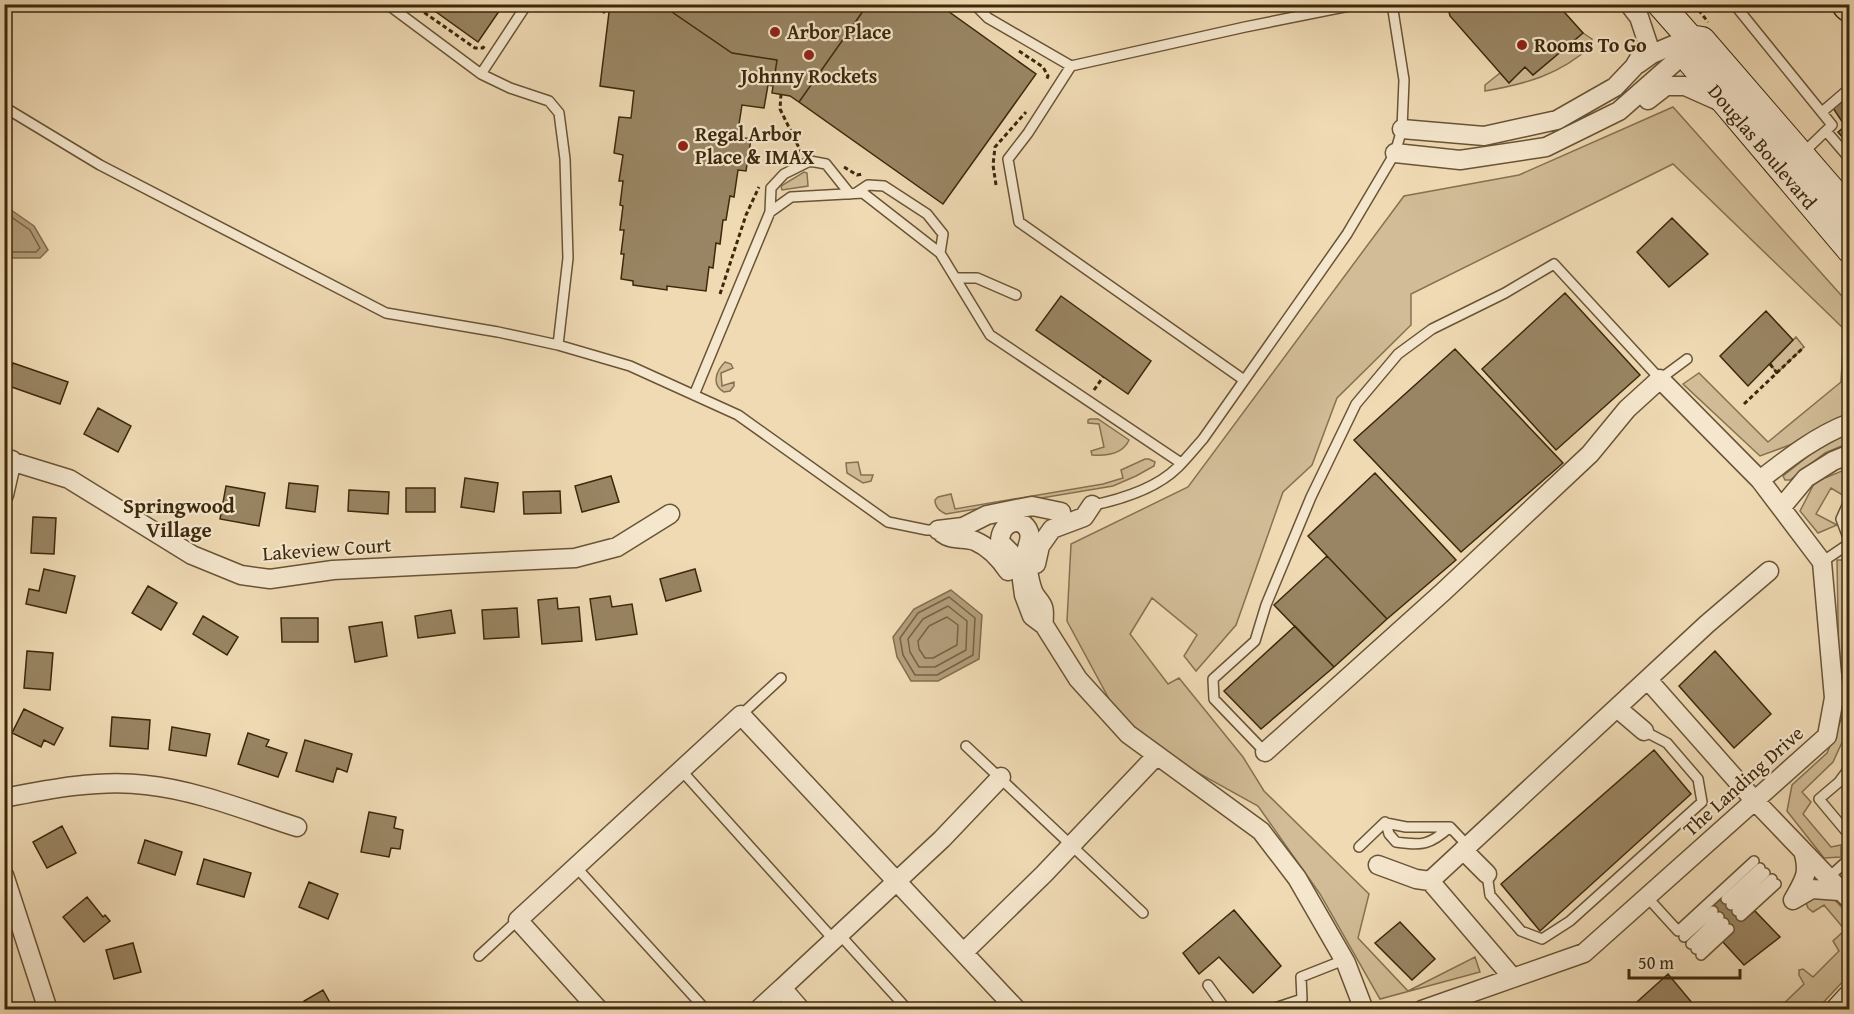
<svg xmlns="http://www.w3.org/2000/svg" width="1854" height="1014" font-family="'Gentium Book Plus',serif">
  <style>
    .green { fill: #d1bc97; stroke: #867251; stroke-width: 1.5 }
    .water { fill: #b29d7b; stroke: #836e4e; stroke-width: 1.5 }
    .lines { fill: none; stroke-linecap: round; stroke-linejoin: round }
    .shore { stroke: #776243; stroke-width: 1.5 }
    .building { fill: #998563; stroke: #3c280b; stroke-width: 1.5 }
    .service-casing { stroke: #695435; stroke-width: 12 }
    .minor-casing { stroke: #695435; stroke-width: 21 }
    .secondary-casing { stroke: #3c280b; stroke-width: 28 }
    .motorway-casing { stroke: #3c280b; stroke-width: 36 }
    .path { stroke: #3c280b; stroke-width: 3; stroke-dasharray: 4.5 3; stroke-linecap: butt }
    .service { stroke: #f5e7ce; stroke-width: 9 }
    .minor { stroke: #f5e7ce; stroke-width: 18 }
    .secondary { stroke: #f5e7ce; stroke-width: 26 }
    .motorway { stroke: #efdab4; stroke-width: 33 }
    .poi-dot { fill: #8f2418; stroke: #f5e7ce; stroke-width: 2 }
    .labels { text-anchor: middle; stroke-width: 4.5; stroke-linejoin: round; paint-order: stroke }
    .poi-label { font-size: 20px; font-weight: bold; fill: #3c280b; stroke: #f5e7ce; text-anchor: start }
    .street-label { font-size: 20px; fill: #3c280b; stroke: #f5e7ce }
    .neighbourhood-label { font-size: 21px; font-weight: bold; fill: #3c280b; stroke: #f5e7ce }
  </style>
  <rect width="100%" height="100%" fill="#efdab4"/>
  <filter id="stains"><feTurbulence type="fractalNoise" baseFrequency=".00333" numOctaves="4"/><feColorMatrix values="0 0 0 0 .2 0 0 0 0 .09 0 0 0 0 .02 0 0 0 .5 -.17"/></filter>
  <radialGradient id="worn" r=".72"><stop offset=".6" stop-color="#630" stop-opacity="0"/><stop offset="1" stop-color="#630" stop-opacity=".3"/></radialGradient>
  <path class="green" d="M1583,33l9,6 -1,7c-31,29 -66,38 -106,45v-6l15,-12 9,10 16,-16 8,8z
    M1673,107l176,197v119l-89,33 -77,-72 16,-11 69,69 73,-60 3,-53 -171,-165 -262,130v31l-74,73 -25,67 -29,27 -47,133 -40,46 -12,-15 13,-21 -45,-37 -22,36 38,50 11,-6 64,79 21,34 105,103 -11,44 50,53 67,-34 5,15 -100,27 -60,-105 -62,-88 -130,-72 -61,-113 4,-77 117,-57 216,-291 115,-21z
    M804,172l3,1 1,13 -26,4 -1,-4z
    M1796,337l8,10 -27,26 -7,-9z
    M725,362l6,2 2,4 -12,5 1,13 12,-4v4l-4,5 -6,1c-13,-7 -8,-21 1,-30z
    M1090,419h8l31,21c-6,14 -23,16 -37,15l-1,-4 13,-4 -5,-23 -11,-1v-3z
    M1849,432v11l-24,10 -35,27h-5l-2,-4 29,-23z
    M1145,459h4l6,3 -1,4 -18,10 -23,10 -167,28c-7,-3 -11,-7 -11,-14l3,-3 13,-3 4,15 148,-25 20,-6 -2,-8z
    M858,462l3,13h12l-2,6 -8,2 -16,-10 -1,-10z
    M1849,468v31l-18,-11 -15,26 21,11 -19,8 -18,-22 15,-29z
    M1837,560h5l7,18v102l-10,-6z
    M1846,708h3v19l-16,35 -31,30 9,10 -8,12 28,33 10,-2v12l-17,1 -37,-47 5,-26 35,-32z
    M1817,894l15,3 17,18v60l-32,34 -40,1 27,-26 -5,-9v-5l4,-1 10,8 26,-26 -6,-10 12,-11 -21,-25 -11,7 -5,-4 -3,-8z"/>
  <path class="water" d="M4,205l30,21 14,24 -8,8h-35z
    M951,590l31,25 -3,44 -41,22h-27l-14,-24 -4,-20 21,-28z"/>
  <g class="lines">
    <path class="shore" d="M4,212l26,18 10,18 -4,4h-32
      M949,597l26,21 -2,37 -36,20h-22l-12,-20 -3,-17 18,-25z
      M948,606l19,15 -1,29 -31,17h-16l-9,-15 -2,-13 15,-20z
      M947,617l11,8 -1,20 -24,13h-8l-6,-9 -1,-8 11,-15z"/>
  </g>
  <path class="building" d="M425,4h79l-26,38z
    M591,4h19l-6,9z
    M610,4l54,7 2,-3 66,45 45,7 -4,26 -5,-1 -4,23 -22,-3 -5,32 14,2 -5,32 -8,-1 -4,27 -4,-1 -4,24h-3l-3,24 -4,-1 -3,25 -4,-1 -3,24 -39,-5v4l-34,-5v-4l-12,-2 3,-25h-3l3,-24h-4l3,-24 -3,-1 3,-24h-4l4,-26 -9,-2 5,-36 12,1 3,-27 -34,-5z
    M618,4h250l-69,98 -9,-6 -18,-3 5,-33 -45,-7 -66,-45 -2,3z
    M868,4h70l98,70 -93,130 -144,-102z
    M1447,4h110l26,29 -50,42 -8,-8 -16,16 -59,-67z
    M1847,97l3,3v46l-12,-14 7,-6 -12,-18z
    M1672,218l36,36 -39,33 -32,-35z
    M1565,293l75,82 -84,75 -74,-81z
    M1061,296l90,65 -23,33 -92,-64z
    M1766,311l27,29 -45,46 -28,-30z
    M1455,349l108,114 -102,89 -107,-112z
    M13,363l55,19 -8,22 -54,-19z
    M98,408l33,18 -13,26 -34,-18z
    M1375,473l81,87 -69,59 -79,-83z
    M611,476l8,26 -37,10 -7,-26z
    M465,478l33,5 -4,29 -33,-5z
    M289,483l29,3 -3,26 -29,-4z
    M226,486l39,7 -6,33 -39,-7z
    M406,488h29v24h-29z
    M349,490l40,2 -1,22 -40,-3z
    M560,491l1,22 -37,1 -1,-22z
    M33,517l23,1 -2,36 -23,-1z
    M1327,556l60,63 -53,48 -60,-62z
    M44,569l31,7 -9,37 -40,-9 3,-15 10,2z
    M695,569l6,22 -35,10 -6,-22z
    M148,586l29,17 -16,27 -29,-17z
    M610,596l2,11 20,-3 5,30 -41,6 -6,-41z
    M557,598l1,11 21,-2 3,34 -40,3 -4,-44z
    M517,608l2,29 -35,2 -2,-29z
    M451,610l4,23 -37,5 -3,-22z
    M203,616l35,21 -11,18 -34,-21z
    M281,618h37v24h-36z
    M382,622l5,34 -32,6 -6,-35z
    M1295,626l39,41 -73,62 -37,-38z
    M27,651l26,2 -3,37 -26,-2z
    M1715,651l56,63 -37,34 -55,-62z
    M24,709l39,19 -9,17 -10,-5 -3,7 -29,-14z
    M112,717l38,3 -2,29 -38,-3z
    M172,727l38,7 -4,22 -37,-6z
    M248,733l21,7 -3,6 21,7 -9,24 -40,-13z
    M305,740l47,14 -5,18 -10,-4 -4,14 -37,-11z
    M1654,750l37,44 -151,137 -39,-47z
    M369,812l27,5 -2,11 9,2 -3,19 -9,-1 -2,9 -28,-5z
    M62,826l14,27 -29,15 -14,-26z
    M145,840l37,12 -7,23 -37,-12z
    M204,859l47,14 -7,24 -47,-13z
    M309,882l29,12 -10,25 -29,-12z
    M1722,895l22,24 11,-8 25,26 -36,28 -22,-24 9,-10 -21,-25z
    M87,897l16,20 2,-2 5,6 -26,21 -21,-25z
    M1234,910l47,56 -28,27 -34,-36 -20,17 -16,-21z
    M1400,922l35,37 -23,21 -37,-37z
    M133,943l8,29 -27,7 -8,-29z
    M1668,974l30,36h-70z
    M323,990l11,20h-32l5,-3 -3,-6z"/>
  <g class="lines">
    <g class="service-casing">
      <path id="service" d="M387,4l94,70 29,14 39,13 10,12 6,46 3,99 -10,87
        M974,4l14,14 83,48 -43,67 -20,26 11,63 225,158
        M1734,4l98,121 -29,28
        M1071,66l174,-39 114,-23
        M481,74l46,-70
        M4,107l96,58 286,148 112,19 60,13 72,21 108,49 150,107 39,8h11
        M1822,112l28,-24
        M1826,131l24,28
        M856,193l12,-8 16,1 43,28 16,20 -3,19
        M770,212l21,-15 72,-4 77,60 50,82 191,128
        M956,278h21l39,17
        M694,395l76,-183 1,-24 13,-14 26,-13 16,3 24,30
        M1850,499l-9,20 9,24
        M1089,506c30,-6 67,-17 89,-39 9,-9 17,-19 25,-28l144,-205 48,-81 7,-24 2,-49 -12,-76
        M1822,562l28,-19
        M1834,698l16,-2
        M741,715l40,-37
        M966,746l177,167
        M1265,752l-51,-53 -1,-20 42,-38 11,-36 45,-108 45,-93 42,-50 34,-25 73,-36 49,-29 106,115 27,-20
        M1850,767l-11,15 -20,17 31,37
        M681,770l153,170
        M1386,823l20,4h44c-20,18 -28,19 -54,15l-7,-8z
        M1450,827l18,19
        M1359,847l26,-25
        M576,867l130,143
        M1487,874l3,21 31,36 21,8 28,-18 132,-119 -4,-23 -31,-36 -23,-12
        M1828,878l22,-20
        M1647,897l31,34 76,-70
        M1726,899l34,-31
        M1731,905l34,-32
        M1737,911l35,-32
        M1741,916l35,-32
        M840,935l68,75
        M1684,937l29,-26
        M1691,944l28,-27
        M1696,949l28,-26
        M1701,955l28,-26
        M479,956l39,-36
        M1208,985l18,25
        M1119,1010l1,-2
        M1269,1010l33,-11 -1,-22 43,-17"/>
    </g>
    <g class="minor-casing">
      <path id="minor" d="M1638,64l14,-10 38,-16
        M1648,100l18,-14h19l36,16
        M1402,129l82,7 73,-16 58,-33 19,-20 14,-23 -9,-27 -10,-13
        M1395,153l65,7 86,-13 73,-36 58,-51 12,-20
        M4,459l65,20 123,76 49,20 29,4 63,-9 242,-12 42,-11 53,-33
        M1760,480c28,-22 56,-44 90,-57
        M4,495l8,-35
        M1781,508l25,-30 27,-17 17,-7
        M938,530l25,-3 24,-12 45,-9 29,6
        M942,533c10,8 22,4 33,8 14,6 25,18 33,30
        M1036,564l4,-18 12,-17 32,-12 8,-12
        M1044,625c-1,-5 1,-14 -1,-18 -2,-6 -8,-10 -10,-16 -4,-10 -5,-22 -7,-32 -2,-11 6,-17 3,-27 -6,-17 -29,-11 -29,10l10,10 11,21 3,22 8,21 12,9 34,54 50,55 133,97 36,47 49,85 18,47
        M1648,680l107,121 95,99
        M1617,708l27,23
        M1265,752l178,-160 147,-138 37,-45 33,-30 100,101 62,82 12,136 -7,38 -243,217 -162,57
        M4,798c45,-9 97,-19 142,-13 50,5 104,27 151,42
        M1463,850l24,24
        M1378,865l38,14 14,2 277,-257 62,-53
        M4,875l44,135
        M1430,881l83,97
        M1793,900c11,-20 17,-26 10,-49
        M1793,900l19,-11 27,2
        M964,952l80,-78 113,-119
        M782,988l160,-149 59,-62
        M599,1010l-81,-90 223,-205 276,295
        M758,1010l24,-22 19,22"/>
    </g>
    <g class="secondary-casing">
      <g id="secondary">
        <path d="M1660,4l30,34 12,2 148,171"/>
        <path id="s1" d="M1690,38l-1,14 2,10 159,188"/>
        <path d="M1839,1010l11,-12"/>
      </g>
    </g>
    <g class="motorway-casing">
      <path id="motorway" d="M1849,4l1,1"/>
    </g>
    <path class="path" d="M412,4l63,44h8l2,-3
      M1694,4l14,18
      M1019,51l24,16 5,9 -2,5
      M781,94l-1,15 21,43
      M844,167l13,8 5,-1
      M996,185l-3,-20 2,-18 31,-35
      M720,294l26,-79 13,-28
      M1770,364l7,9
      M1094,390l9,-13
      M1744,404l60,-57"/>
    <use href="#service" class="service"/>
    <use href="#minor" class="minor"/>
    <use href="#secondary" class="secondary"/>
    <use href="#motorway" class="motorway"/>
  </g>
  <g class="poi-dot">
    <circle cx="775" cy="32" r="6"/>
    <circle cx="1522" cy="45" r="6"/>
    <circle cx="809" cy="55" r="6"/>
    <circle cx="683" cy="146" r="6"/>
  </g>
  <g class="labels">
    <g class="poi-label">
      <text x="787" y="39">Arbor Place</text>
      <text x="1534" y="52">Rooms To Go</text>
      <text x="809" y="83" text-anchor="middle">Johnny Rockets</text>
      <text x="695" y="141">Regal Arbor<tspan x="695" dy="23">Place &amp; IMAX</tspan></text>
    </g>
    <g class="street-label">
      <text dy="7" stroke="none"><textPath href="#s1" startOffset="135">Douglas Boulevard</textPath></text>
      <text transform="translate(327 549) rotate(-4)" y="7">Lakeview Court</text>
      <text transform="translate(1743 781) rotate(-42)" y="7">The Landing Drive</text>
    </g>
    <g class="neighbourhood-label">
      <text x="179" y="513">Springwood<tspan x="179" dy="24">Village</tspan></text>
    </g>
  </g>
  <rect width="1854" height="1014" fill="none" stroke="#efdab4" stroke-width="24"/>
  <rect x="6" y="6" width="1842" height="1002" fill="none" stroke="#3c280b" stroke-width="3"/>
  <rect x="12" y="12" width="1830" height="990" fill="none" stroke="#3c280b" stroke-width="1.5"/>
  <path d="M1629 969v9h111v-9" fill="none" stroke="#3c280b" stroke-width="3"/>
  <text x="1638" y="969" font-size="18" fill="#3c280b" stroke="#f5e7ce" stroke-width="4.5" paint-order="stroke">50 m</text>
  <rect width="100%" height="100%" filter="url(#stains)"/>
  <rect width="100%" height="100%" fill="url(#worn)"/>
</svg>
